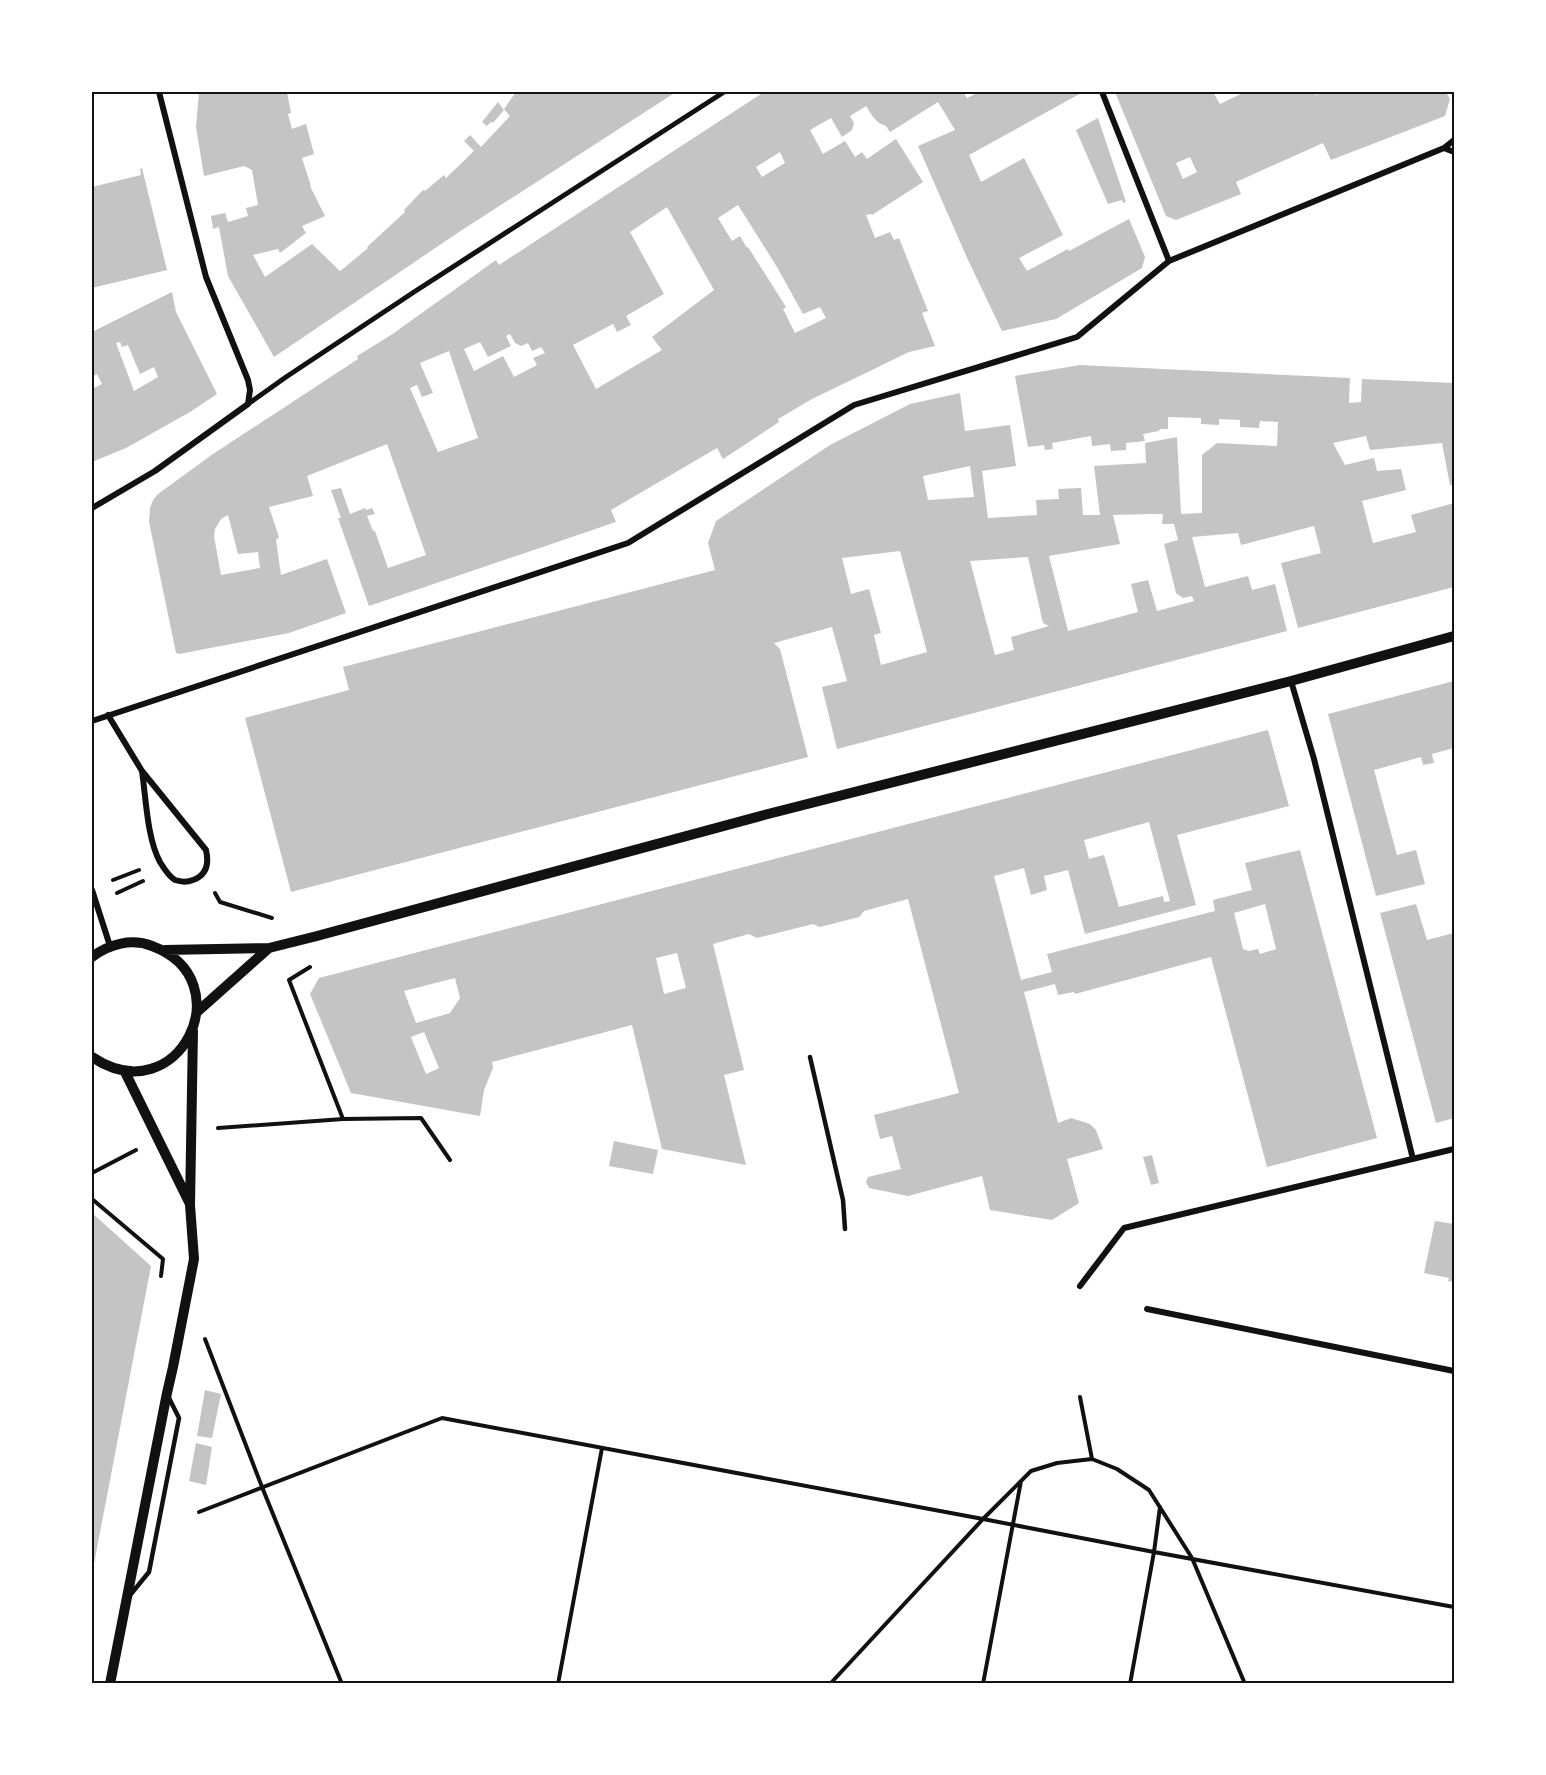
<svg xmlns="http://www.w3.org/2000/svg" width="1546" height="1775" font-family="Karla,sans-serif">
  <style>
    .building { fill: #c4c4c4; fill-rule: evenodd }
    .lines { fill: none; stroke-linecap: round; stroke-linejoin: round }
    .path { stroke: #111; stroke-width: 4 }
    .service { stroke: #111; stroke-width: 4.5 }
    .pedestrian { stroke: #111; stroke-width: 5 }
    .minor { stroke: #111; stroke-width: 6 }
    .tertiary { stroke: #111; stroke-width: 10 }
    .neatline { fill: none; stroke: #111; stroke-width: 2 }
  </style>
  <rect width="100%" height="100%" fill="#fff"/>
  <path class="building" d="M199,92h88l4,21 -3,1 4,15 14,-5 8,30 -12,4 9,28h-1l15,30 -23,10 4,7 -26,20 -2,-4 -25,6 12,22 47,-33 28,27 4,-3 24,-20 -1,-1 38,-35 -1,-2 19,-20 2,1 19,-16 2,3 28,-27 -10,-10 6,-6 11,12 29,-31 -6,-7 12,-17h160l-217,140 -185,125 -46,-81 -9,-49 -6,2 -2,-13 14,-3 3,9 20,-6 -2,-8 12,-3 -6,-35 -8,-4 -40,10 -8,-49z
    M764,92h199l4,6 12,-6h104l-114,63 12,27 43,-24 39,77 -44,23 8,13 41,-22 1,2 60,-32 16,38 -3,11 -86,51 -54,12 -34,-71 -50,-114 37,-16 -17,-28 -48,30 -4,-6 -7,-3 -6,-6 -7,-11 -16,10 4,7 -2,7 -10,7 -11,-19 -21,12 13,24 22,-13 10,16 7,-5 5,7 29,-20 27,43 -51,33 -1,-1 -5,1 9,23 15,-6 4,8 5,-2 29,73 -6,2 13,33 -26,6 -97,47 -34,20 1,3 -56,37 -6,-11 -106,62 5,12 -247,84 -31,-88h3l-10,-28 10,-2 9,26 15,-6 1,2 6,-2 3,6 -8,2 6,15h2l13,37 38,-13 -39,-111 -80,32 6,20 -44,11 10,30 -3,3 5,35 46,-16 19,54 -57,20 -110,21 -3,-1 -27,-131 1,-14 3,-8 5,-6 55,-40 145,-95 -1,-3 34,-21 105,-75 3,5zM780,152l5,11 -23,14 -6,-10zM738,205l39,62 26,47 17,-7 6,11 -31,15 -12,-24 3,-2 -38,-60 -1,1 -7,-12 -8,5 -14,-23zM667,207l47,83 -62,47 10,13 -66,39 -23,-44 40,-21 4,8 14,-7 -5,-9 38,-22 -34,-62zM510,334l5,9 6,3 7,-3 4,8 9,-4 4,6 -12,5 4,7 -23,12 -11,-21 -29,15 -10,-22 16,-7 8,15 23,-11 -5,-10zM449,351l29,87 -40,14 -28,-64 7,-3 5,12 11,-4 -13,-30zM228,515l10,39 20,-2 2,16 -39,7 -7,-39 1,-7 6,-10z
    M1115,92h98l7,12 25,-12h70l1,3 8,-3h122l4,7 -5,17 -114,44 -8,-17 -87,39 5,12 -65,26 -10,-4zM1190,157l7,15 -14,7 -7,-16z
    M498,102l6,8 -11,13 -2,-1 -4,4 -5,-4z
    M1098,118l28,84 -3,1 -1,-3 -14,4 -32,-74z
    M142,168l25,102 -75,18v-101l49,-12 -1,-6z
    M172,292l4,20 41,82 -27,18 -64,36 -34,14v-73l10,-5 -5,-10 -5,3v-45zM120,342l2,5 6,-2 12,29 14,-7 4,10 -24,14 -18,-48z
    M1080,365l270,13 -1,25 12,-1 1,-23 92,4v102h-4l-8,-42 -72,7 -4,-14 -33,7 12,22 29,-7 3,13 24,-2 5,21 -44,11 11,42 43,-11 -5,-17 43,-12v84l-156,41 -17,-65 40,-10 -7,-27 -73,19 -3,-12 -46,4 13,50 43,-11 4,14 23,-6 12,47 -450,118 -15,-62 25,-6 -15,-54 -58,16 6,6 28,108 -517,135 -46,-174 104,-28 -6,-23 372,-97 -7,-27 8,-22 114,-76 80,-41 50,-11 5,38 45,-6 6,41 -34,5 6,47 49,-3 -1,-15 23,-1 -1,-10 23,-1 2,27h17l-6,-49 52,-3 -1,-20 32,-6 4,77 21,-1v-58l15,-12 60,3 1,-24 -18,-1 -1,7 -19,-1v-7l-21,-1v6l-18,-1v-6l-33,-1v12h-8l-1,2 -16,3 2,7 -19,2v7l-15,1 -1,-7 -18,2 -1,-10 -39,7 1,6 -8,1 -1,-5 -16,2 -13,-71zM970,466l4,31 -46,3 -5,-24zM1150,514h13l-1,10h12l4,16 -14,4 12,49 7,5 9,-2 2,5 -37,10 -9,-31 -17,4 7,28 -70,19 -19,-75 71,-12 -7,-29zM900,551l27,101 -46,13 -7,-30 7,-2 -12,-44 -18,5 -9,-36zM1028,557l15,66 6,3 -38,11 3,13 -19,5 -25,-94z
    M1454,681v67l-22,6 2,9 -11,2 -2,-8 -47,13 23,85 19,-5 9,34 -49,12 -48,-182z
    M1268,730l21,76 -112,29 19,70 -111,29 -17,-64 -24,6 3,14 -16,5 -7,-27 -30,8 27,104 31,-8 -5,-18 168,-43 -2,-11 39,-10 -7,-27 55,-13 77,288 -110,29 -56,-210 -136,37 -1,-2 -16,3 -3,-11 -31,8 34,131 13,-5 19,6 6,6 7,19 -36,10 12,44 -27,17 -62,-10 -8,-34 -74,20 -39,-8 -3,-6 2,-5 33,-8 -9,-33 -12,3 -6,-24 85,-22 -51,-194 -44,12 -5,6 -39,10 -7,-3 -56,14 -8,-4 -36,10 31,126 -20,5 22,90 -84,-16 -30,-124 -140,37 1,6 -9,22 -4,26 -129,-23 -41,-99 9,-16zM1149,822l21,79 -6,1 -1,-6 -44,11 -15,-52 -15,4 -5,-19zM1265,904l11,45 -16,5 -2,-5 -9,2 -6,-2 -9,-36zM677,953l9,35 -22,6 -8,-36zM455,978l5,20 -10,15 -34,10 -12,-32zM424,1032l15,36 -13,6 -15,-37z
    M1416,904l11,36 27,-7v185l-18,5 -56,-210z
    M614,1141l44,9 -5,24 -44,-8z
    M1152,1155l7,28 -8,2 -8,-28z
    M92,1213l59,53 -58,303 -1,-1z
    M1435,1221l19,3v58l-6,-1 1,-3 -25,-5z
    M205,1390l16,4 -9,44 -15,-2z
    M196,1443l16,4 -6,38 -17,-4z"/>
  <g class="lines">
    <path class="path" d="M113,880l26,-10
      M117,893l26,-12
      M215,893l5,9 52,16
      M310,967l-21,13 54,139
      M218,1128l125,-9 78,-1 29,42
      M92,1173l44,-23
      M92,1199l71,60 -2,17
      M205,1339l57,148 80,197
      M1080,1397l12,62
      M199,1512l243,-94 541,101 171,33 300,55
      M558,1684l44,-236
      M830,1684l153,-165 48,-48 26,-8 35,-4 25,10 32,21 43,68 53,126
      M983,1684l38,-203
      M1130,1684l24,-132 6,-45"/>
    <path class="service" d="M810,1057l33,143 2,29
      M131,1594l18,-22 30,-154 -10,-20"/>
    <path class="pedestrian" d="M248,404l38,-27 128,-85 310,-200"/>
    <path class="minor" d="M1102,92l67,169
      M1444,148l10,4
      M92,508l63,-37 93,-67 2,-14 -2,-10 -42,-103 -47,-185
      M1291,681l23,78 99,400
      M108,715l34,56 64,79c3,13 1,25 -13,30 -5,2 -12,2 -18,0 -5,-3 -12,-13 -15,-18 -13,-24 -14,-64 -18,-91
      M92,721l536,-178 226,-138 223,-68 92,-76 275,-113 10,-8
      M92,890l18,56
      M1080,1286l44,-58 330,-79
      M1147,1309l307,62"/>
    <path class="tertiary" d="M165,950l104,-2 48,-12 447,-121 527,-134 163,-45
      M92,957c17,-13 40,-19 60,-11 92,34 27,169 -60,111
      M197,1012l72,-64
      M125,1072l64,130
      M110,1684l57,-291 6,-26 21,-108 -4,-54 3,-174"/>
  </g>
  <rect width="1546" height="1775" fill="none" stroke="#ffffff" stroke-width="186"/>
  <rect x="93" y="93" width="1360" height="1589" class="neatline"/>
</svg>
